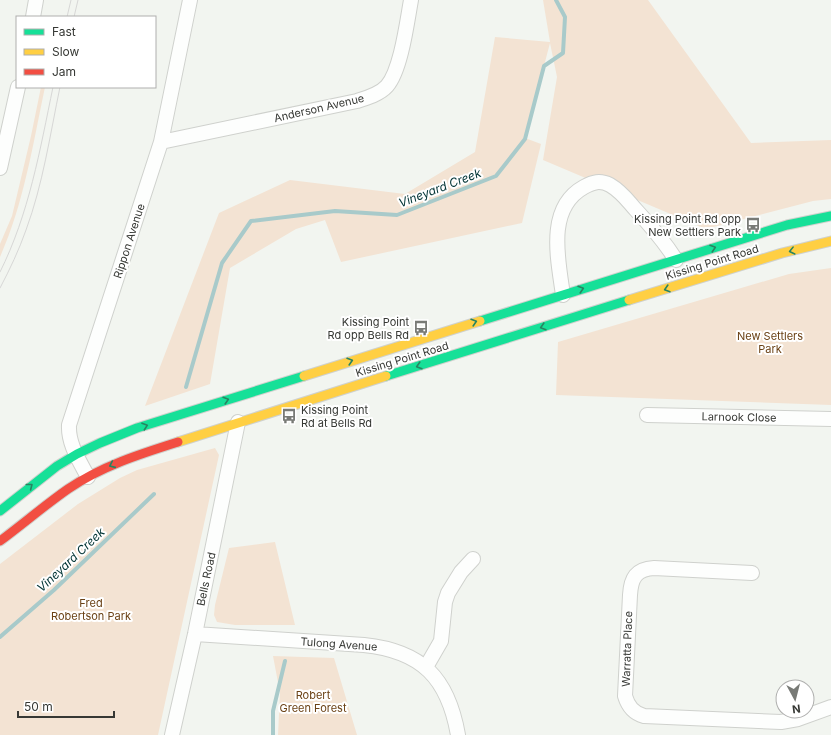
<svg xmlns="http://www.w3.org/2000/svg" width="831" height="735" font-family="Inter,sans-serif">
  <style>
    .green { fill: #f3e3d3 }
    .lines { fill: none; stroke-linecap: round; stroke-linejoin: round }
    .stream { stroke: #a8caca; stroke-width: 4 }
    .street-casing { stroke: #cfd1cd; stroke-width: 16 }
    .fast-casing { stroke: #cfd1cd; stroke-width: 11 }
    .slow-casing { stroke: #cfd1cd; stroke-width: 11 }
    .jam-casing { stroke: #cfd1cd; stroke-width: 11 }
    .street { stroke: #fdfefd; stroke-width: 14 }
    .fast { stroke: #16e098; stroke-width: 9 }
    .slow { stroke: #ffcf43; stroke-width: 9 }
    .jam { stroke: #f24e42; stroke-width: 9 }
    .tram { stroke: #d7d7d6; stroke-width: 1 }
    .oneway { stroke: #288461 }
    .labels { text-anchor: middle; stroke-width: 4; stroke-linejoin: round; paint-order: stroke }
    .street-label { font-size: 11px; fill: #363834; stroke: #fff }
    .poi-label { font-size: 11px; fill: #363834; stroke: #fff; text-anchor: end }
    .park-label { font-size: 11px; fill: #6b4216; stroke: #fff }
    .water-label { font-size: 12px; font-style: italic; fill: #013334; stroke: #fff }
  </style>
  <rect width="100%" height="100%" fill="#f2f5f0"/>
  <path class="green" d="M543,0h105l103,143 80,-3v59l-18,2 -107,28 -163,-69 14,-83 -7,-34 -25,95 16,6 -19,79 -181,39 -16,-42 -29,9 -66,39 -20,116 -65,22 74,-193 71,-33 115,14 70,-42 20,-115 55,5z
    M41,87h4c-12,57 -21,116 -45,170v-13l12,-28 19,-80z
    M831,268v137l-275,-10 2,-53 231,-68z
    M215,448l4,7 -61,280h-158v-171l78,-60 42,-26 17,-8z
    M275,542l20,83h-60l-18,-3 -3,-7 1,-10 14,-57z
    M273,656l61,2 23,77h-79l2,-42z"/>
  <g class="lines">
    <path class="stream" d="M186,387l36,-124 29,-42 84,-10 62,4 99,-39 29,-37 19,-73 19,-13 2,-36 -9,-17
      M0,637l54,-47 100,-96
      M273,735v-24l12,-50"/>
    <g class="street-casing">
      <path id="street" d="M33,17l3,-17
        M161,142l196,-41c10,-3 23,-7 30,-15 14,-16 20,-64 24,-86
        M0,168l18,-81
        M563,295c-5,-36 -17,-87 21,-108 9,-5 16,-7 26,-2 12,7 17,15 26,25 15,16 28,31 40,50
        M647,415l184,4
        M88,477c-9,-17 -20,-33 -19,-52l92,-283 29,-142
        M752,573l-98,-5c-18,1 -23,10 -24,27l-5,101c3,10 8,17 19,20l137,6 17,-3 33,-12
        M195,634l169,11c58,6 84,33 94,90
        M426,667l15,-26 4,-39 3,-9 13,-21 12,-13
        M172,735l23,-101 43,-212"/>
    </g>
    <g class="fast-casing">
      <path id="fast" d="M480,321l307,-96 44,-9
        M386,376l243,-76
        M0,511l57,-45 20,-12 23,-11 37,-15 167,-52"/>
    </g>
    <g class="slow-casing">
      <path id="slow" d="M629,300l153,-47 49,-12
        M304,376l176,-55
        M178,442l208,-66"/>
    </g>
    <g class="jam-casing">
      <path id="jam" d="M0,541c23,-17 45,-36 68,-52 34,-23 72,-35 110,-47"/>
    </g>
    <use href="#street" class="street"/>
    <use href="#fast" class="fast"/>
    <use href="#slow" class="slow"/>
    <use href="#jam" class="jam"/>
    <path class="tram" d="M67,17l4,-17
      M74,17l4,-17
      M0,272c29,-58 40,-122 53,-185
      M0,288c10,-19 19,-38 26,-58 17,-46 24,-95 34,-143"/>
  </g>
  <defs><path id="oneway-chevron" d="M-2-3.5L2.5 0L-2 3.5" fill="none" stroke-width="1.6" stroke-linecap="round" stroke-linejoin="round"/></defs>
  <g class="oneway">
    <use href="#oneway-chevron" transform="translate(713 248) rotate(-18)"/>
    <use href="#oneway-chevron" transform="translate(792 251) rotate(166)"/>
    <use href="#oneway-chevron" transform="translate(581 289) rotate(-17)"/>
    <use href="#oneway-chevron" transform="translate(667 289) rotate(163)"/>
    <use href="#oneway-chevron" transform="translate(474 322) rotate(-17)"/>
    <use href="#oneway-chevron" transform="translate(543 327) rotate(163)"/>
    <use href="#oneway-chevron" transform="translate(350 361) rotate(-17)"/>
    <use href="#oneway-chevron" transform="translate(419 366) rotate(163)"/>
    <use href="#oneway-chevron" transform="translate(226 400) rotate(-17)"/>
    <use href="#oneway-chevron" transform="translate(145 426) rotate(-19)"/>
    <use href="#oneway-chevron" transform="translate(112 465) rotate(156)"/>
    <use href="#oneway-chevron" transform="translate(30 486) rotate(-38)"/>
  </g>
  <defs>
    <g id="bus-bare" transform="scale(1.2)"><path d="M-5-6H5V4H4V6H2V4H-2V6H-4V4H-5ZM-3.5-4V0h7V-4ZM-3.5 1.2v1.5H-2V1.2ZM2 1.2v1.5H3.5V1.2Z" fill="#787a76" stroke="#fff" stroke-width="2.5" paint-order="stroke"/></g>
  </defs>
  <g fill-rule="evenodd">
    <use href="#bus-bare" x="753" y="225"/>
    <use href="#bus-bare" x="421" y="328"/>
    <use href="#bus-bare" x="289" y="416"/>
  </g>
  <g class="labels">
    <g class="street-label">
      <text transform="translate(319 108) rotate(-13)" y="4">Anderson Avenue</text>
      <text transform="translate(129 241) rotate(-72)" y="4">Rippon Avenue</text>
      <text transform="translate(712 262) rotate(-17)" y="4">Kissing Point Road</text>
      <text transform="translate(402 359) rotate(-17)" y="4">Kissing Point Road</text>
      <text transform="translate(739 417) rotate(1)" y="4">Larnook Close</text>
      <text transform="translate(206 579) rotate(-78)" y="4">Bells Road</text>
      <text transform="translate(339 644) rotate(4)" y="4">Tulong Avenue</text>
      <text transform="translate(627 649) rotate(-88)" y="4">Warratta Place</text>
    </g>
    <g class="poi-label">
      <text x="741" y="223">Kissing Point Rd opp<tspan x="741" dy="13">New Settlers Park</tspan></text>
      <text x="409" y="326">Kissing Point<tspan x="409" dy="13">Rd opp Bells Rd</tspan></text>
      <text x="301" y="414" text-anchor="start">Kissing Point<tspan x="301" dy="13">Rd at Bells Rd</tspan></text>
    </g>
    <g class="park-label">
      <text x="770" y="340">New Settlers<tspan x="770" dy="13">Park</tspan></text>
      <text x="91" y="607">Fred<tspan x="91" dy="13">Robertson Park</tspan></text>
      <text x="313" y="699">Robert<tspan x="313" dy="13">Green Forest</tspan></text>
    </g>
    <g class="water-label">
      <text transform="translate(440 188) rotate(-21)" y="4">Vineyard Creek</text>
      <text transform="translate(71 560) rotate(-43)" y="4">Vineyard Creek</text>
    </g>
  </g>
  <rect x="16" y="16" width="140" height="72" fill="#ffffff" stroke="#afafae"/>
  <rect x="24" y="29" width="20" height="6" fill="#16e098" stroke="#afafae"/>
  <text x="52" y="36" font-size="12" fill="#363834">Fast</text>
  <rect x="24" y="49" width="20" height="6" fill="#ffcf43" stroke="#afafae"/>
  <text x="52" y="56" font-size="12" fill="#363834">Slow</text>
  <rect x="24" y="69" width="20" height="6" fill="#f24e42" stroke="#afafae"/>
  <text x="52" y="76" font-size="12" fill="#363834">Jam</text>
  <g transform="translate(795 699) rotate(173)"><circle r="19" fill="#ffffff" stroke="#afafae"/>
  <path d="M0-3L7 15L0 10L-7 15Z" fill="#787a76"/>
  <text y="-6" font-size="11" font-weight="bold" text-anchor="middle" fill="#363834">N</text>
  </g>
  <path d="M18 711v6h96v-6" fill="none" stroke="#363834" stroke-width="2"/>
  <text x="24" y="711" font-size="12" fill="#363834" stroke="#ffffff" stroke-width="3" paint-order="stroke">50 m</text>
</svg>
